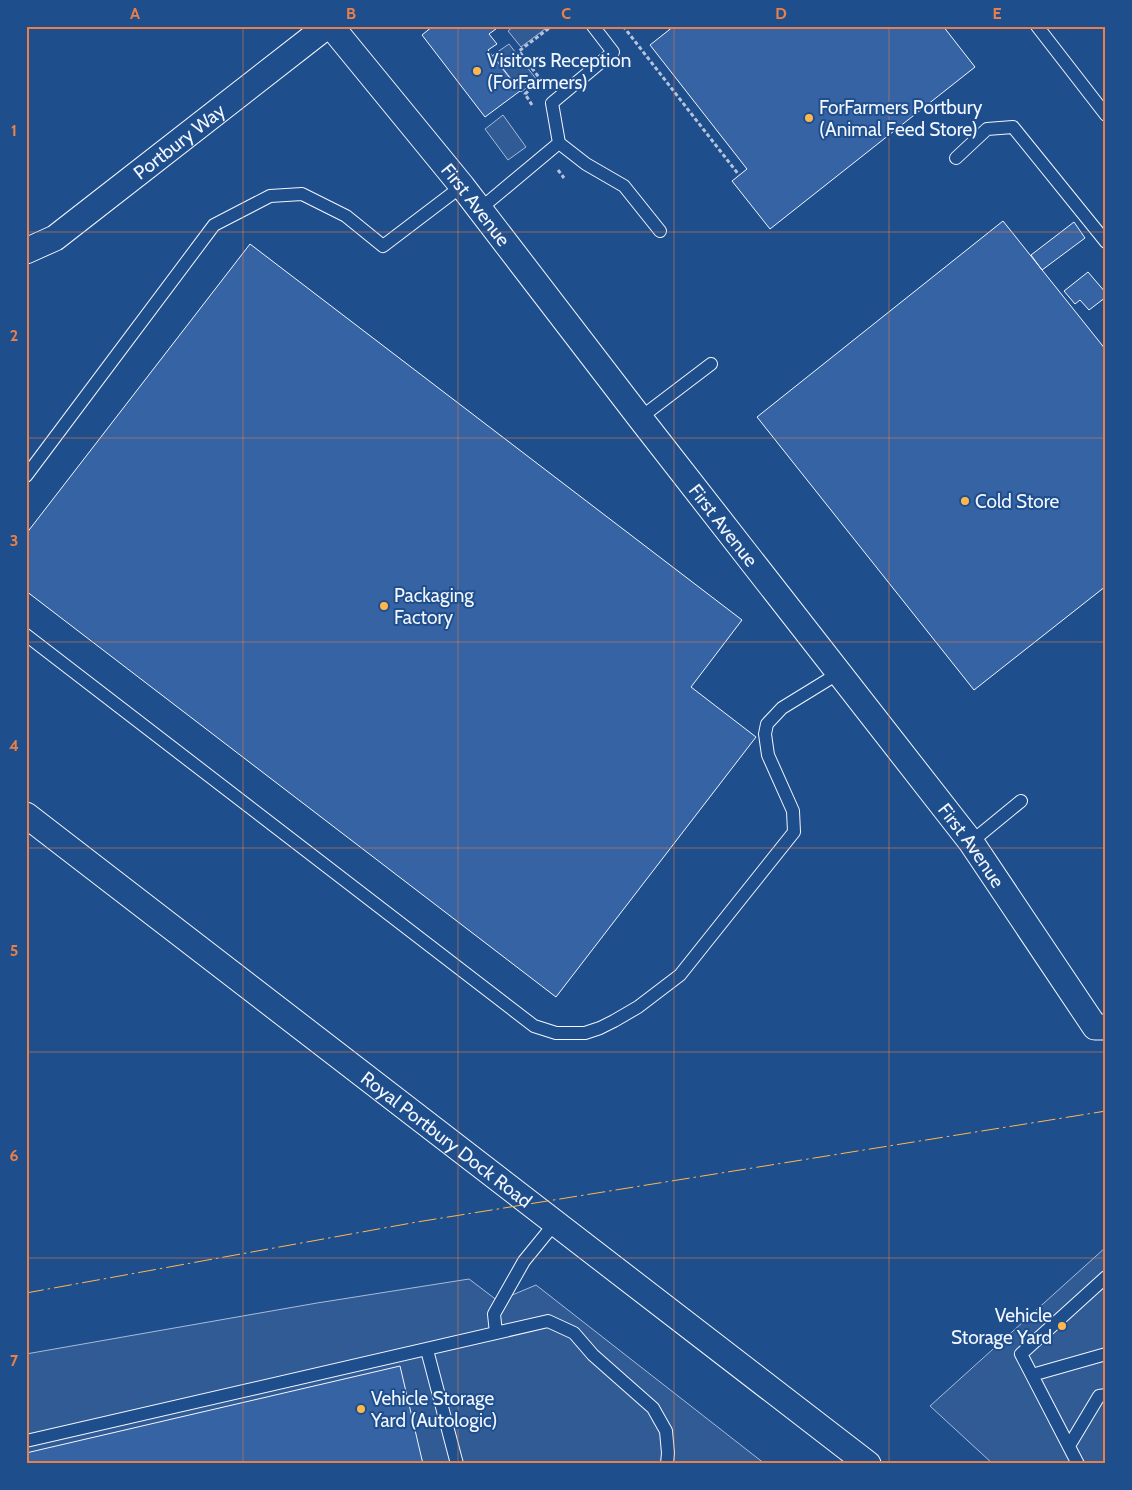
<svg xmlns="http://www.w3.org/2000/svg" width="1132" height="1490" font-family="Cabin,sans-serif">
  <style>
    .parking { fill: #305b95; stroke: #a8bbd7 }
    .building { fill: #3563a3; stroke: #f2f6ff }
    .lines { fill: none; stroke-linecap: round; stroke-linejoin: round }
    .service-casing { stroke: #f2f6ff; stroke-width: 14 }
    .minor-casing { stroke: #f2f6ff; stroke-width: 27 }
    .path { stroke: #b3c4dc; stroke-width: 3; stroke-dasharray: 4 2.5; stroke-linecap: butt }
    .service { stroke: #1f4e8c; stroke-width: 12 }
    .minor { stroke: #1f4e8c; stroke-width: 25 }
    .power { stroke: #ffb74d; stroke-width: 1; stroke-dasharray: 18 4 2.5 4; stroke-linecap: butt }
    .grid { fill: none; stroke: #ea8049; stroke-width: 1; stroke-opacity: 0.55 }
    .poi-dot { fill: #ffb74d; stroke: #1f4e8c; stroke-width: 2 }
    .labels { text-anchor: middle; stroke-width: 4; stroke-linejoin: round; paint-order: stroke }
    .poi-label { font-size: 19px; fill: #f2f6ff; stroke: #1f4e8c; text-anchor: start }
    .street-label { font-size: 19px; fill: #f2f6ff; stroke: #1f4e8c }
    .neatline { fill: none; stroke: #ea8049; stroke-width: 2 }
    .grid-label { font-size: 16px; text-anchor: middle; font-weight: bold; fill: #ea8049 }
  </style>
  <rect width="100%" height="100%" fill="#1f4e8c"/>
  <path class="parking" d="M514,26h35l-28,21 -13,-16z
    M509,44l28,36 -16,12 -28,-37z
    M503,115l23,32 -18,13 -23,-31z
    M1106,1247v217h-113l-63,-58z
    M469,1279l29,22 38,-16 229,179h-739v-110l291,-51z"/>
  <path class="building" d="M433,26h67l-11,8 8,10 -9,6 32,41 -35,26 -63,-82z
    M674,26h269l32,41 -205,162 -38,-48 15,-12 -97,-124z
    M1003,221l103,129v236l-132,104 -217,-273z
    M1074,222l11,16 -43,32 -11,-15z
    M250,244l492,376 -51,67 65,50 -200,260 -530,-406v-57z
    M1088,272l18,21v4l-17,13 -9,-10 -5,4 -11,-13z
    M400,1366l23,98h-397v-11z"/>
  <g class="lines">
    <g class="service-casing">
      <path id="service" d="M1037,26l69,89
        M559,143l27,21 38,22 36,45
        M956,158l31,-29 26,-2 93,115
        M480,209l79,-66 -7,-40 61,-51 -20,-26
        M640,418l71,-54
        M26,476l188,-251 56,-29 32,-2 44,22 37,30 79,-60
        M26,635l508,391 22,7h29l15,-5 14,-7 24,-14 42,-32 114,-143 -1,-21 -25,-56 -3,-21 2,-10 15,-16 57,-35
        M971,842l50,-41
        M496,1333l-2,-19 30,-53 31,-38
        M427,1350l30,114
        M1032,1375l74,-21
        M26,1441l522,-120 26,12 19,22 60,53 13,23 2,22 -1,11
        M1069,1446l30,-50 7,-1
        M1078,1464l-57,-110 85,-77"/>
    </g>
    <g class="minor-casing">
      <g id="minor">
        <path id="s1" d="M331,26l131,160 178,232 331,424 124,185h11"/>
        <path id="s2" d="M26,251l29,-13 272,-212"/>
        <path id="s3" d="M26,815l842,649"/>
      </g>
    </g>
    <path class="path" d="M623,26l116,149
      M532,105l-7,-11 16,-14 -22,-29 33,-25
      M558,170l6,8"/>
    <use href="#service" class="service"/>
    <use href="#minor" class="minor"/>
    <path class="power" d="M26,1293l391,-71 689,-111"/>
  </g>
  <path class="grid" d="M243,26v1438M458,26v1438M674,26v1438M889,26v1438M26,232h1080M26,438h1080M26,642h1080M26,848h1080M26,1052h1080M26,1258h1080"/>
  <g class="poi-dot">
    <circle cx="477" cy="71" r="5"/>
    <circle cx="809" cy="118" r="5"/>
    <circle cx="965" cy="501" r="5"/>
    <circle cx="384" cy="606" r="5"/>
    <circle cx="1062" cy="1326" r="5"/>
    <circle cx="361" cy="1409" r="5"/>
  </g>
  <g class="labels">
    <g class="poi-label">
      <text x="487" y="67">Visitors Reception<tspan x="487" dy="22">(ForFarmers)</tspan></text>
      <text x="819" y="114">ForFarmers Portbury<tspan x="819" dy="22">(Animal Feed Store)</tspan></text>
      <text x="975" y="508">Cold Store</text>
      <text x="394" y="602">Packaging<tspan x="394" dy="22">Factory</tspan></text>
      <text x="1052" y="1322" text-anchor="end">Vehicle<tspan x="1052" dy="22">Storage Yard</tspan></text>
      <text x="371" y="1405">Vehicle Storage<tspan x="371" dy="22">Yard (Autologic)</tspan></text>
    </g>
    <g class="street-label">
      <text dy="7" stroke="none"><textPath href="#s2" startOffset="189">Portbury Way</textPath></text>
      <text dy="7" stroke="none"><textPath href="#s1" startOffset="230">First Avenue</textPath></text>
      <text dy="7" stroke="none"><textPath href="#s1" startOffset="635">First Avenue</textPath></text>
      <text dy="7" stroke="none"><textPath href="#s1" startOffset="1040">First Avenue</textPath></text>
      <text dy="7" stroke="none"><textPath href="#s3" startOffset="531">Royal Portbury Dock Road</textPath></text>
    </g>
  </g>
  <rect width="1132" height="1490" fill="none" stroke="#1f4e8c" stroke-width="55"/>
  <rect x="28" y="28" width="1076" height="1434" class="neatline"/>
  <g class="grid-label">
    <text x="135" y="19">A</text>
    <text x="351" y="19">B</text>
    <text x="566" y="19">C</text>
    <text x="781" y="19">D</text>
    <text x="997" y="19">E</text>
    <text x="14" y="136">1</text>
    <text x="14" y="341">2</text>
    <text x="14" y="546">3</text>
    <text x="14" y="751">4</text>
    <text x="14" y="956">5</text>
    <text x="14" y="1161">6</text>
    <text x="14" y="1366">7</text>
  </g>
</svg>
